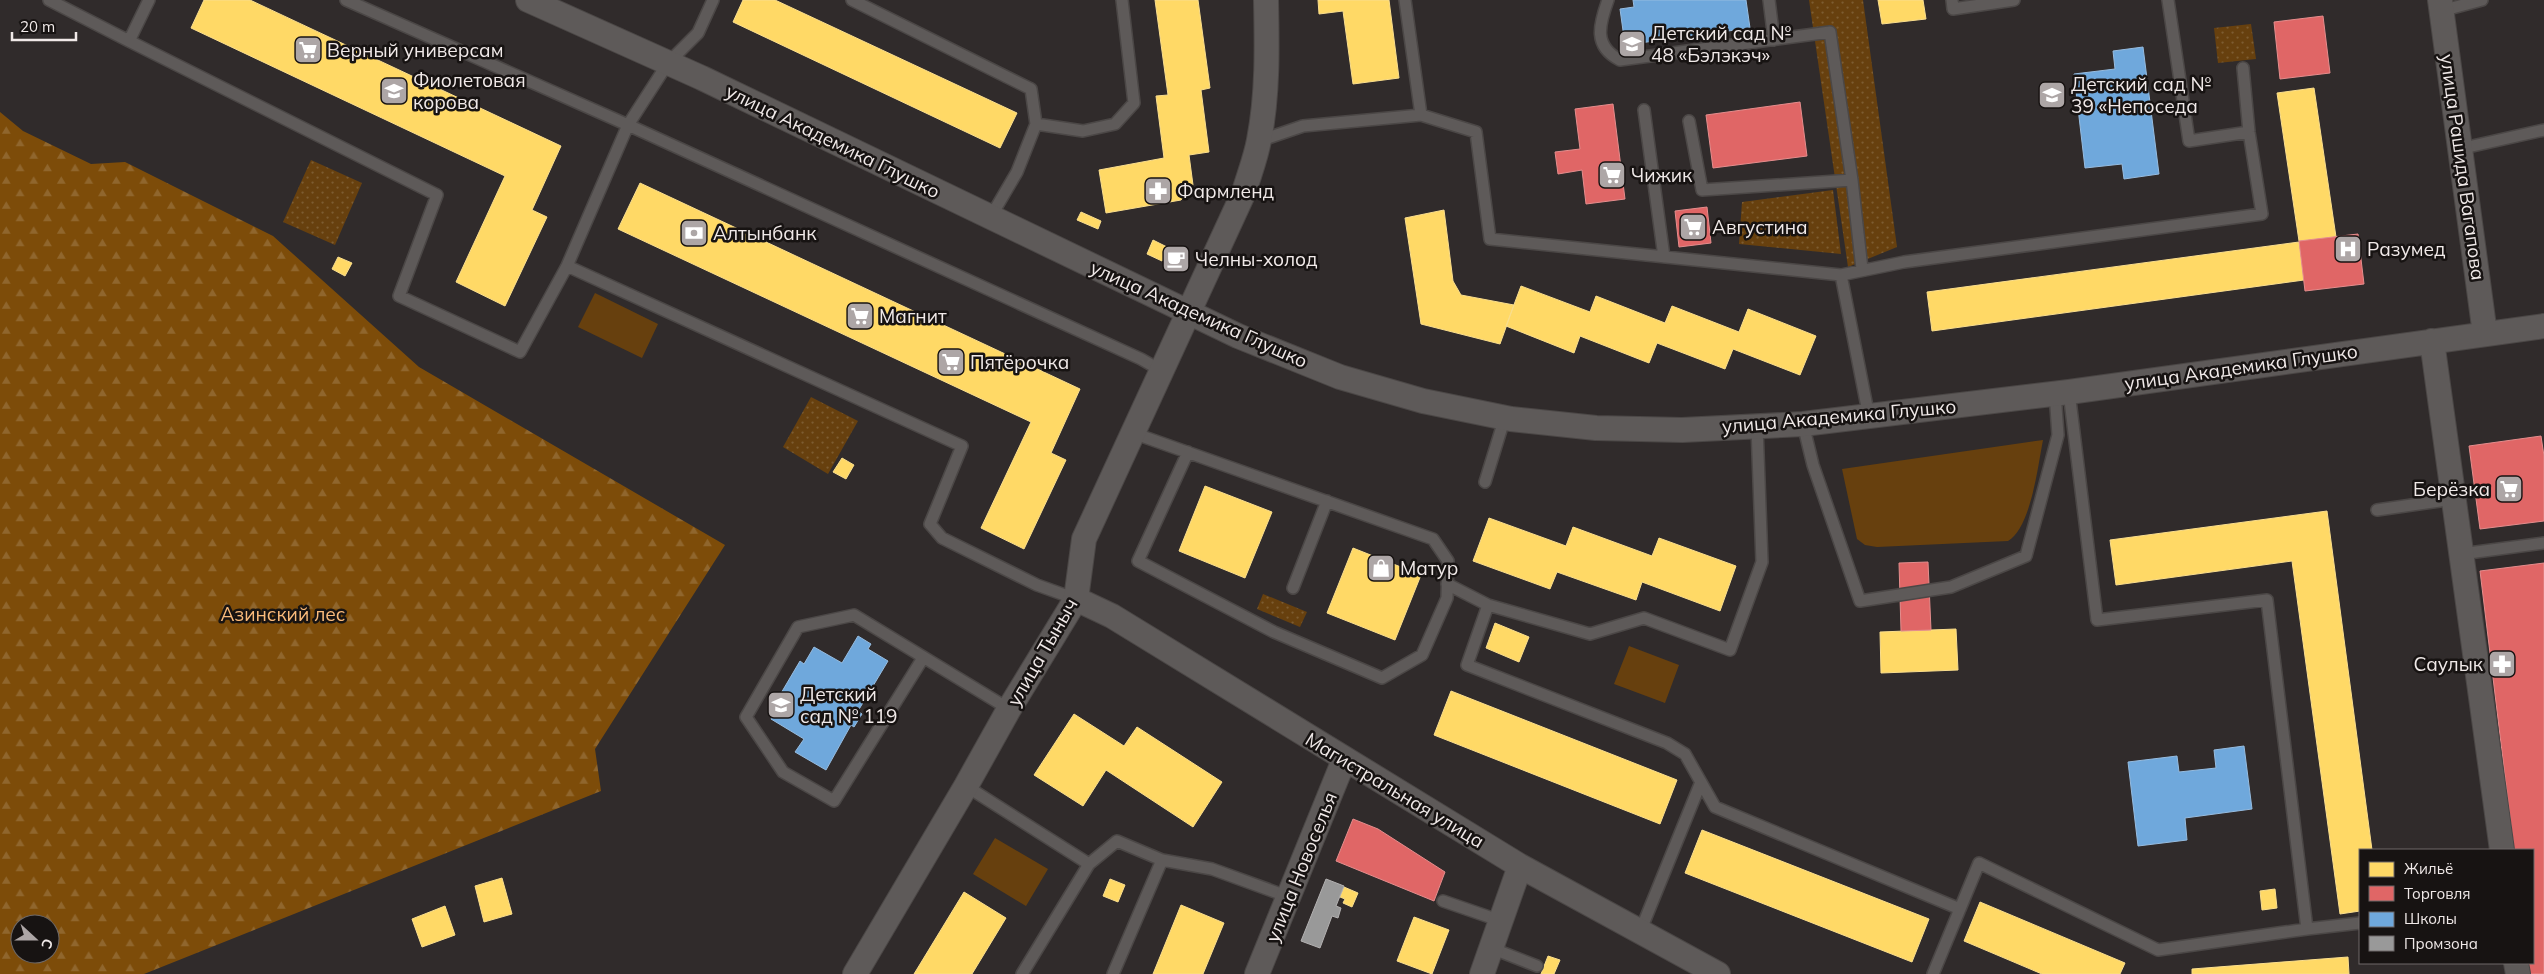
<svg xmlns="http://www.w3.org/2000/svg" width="2544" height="974" font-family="Mulish,sans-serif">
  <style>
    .green { fill: #67400e }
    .forest { fill: url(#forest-firs); fill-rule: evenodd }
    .park { fill: url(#park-dots) }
    .homes { fill: #ffd966; stroke: #fade8d }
    .shops { fill: #e06666; stroke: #e58d8d }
    .schools { fill: #6fa8dc; stroke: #96bce0 }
    .industry { fill: #999; stroke: #b3b1b1 }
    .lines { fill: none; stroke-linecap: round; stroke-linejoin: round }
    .lane-casing { stroke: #4b4746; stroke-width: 14 }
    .street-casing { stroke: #4b4746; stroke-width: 26 }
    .lane { stroke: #5e5a59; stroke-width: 11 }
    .street { stroke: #5e5a59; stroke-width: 24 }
    .labels { text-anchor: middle; stroke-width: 5; stroke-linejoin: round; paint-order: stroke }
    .poi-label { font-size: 19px; fill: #f0e9e8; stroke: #171312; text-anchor: start }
    .street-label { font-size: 19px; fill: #f0e9e8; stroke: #171312 }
    .park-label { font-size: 19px; fill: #fbbb7b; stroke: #171312 }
  </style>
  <defs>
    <pattern id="forest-firs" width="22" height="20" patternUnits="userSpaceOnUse" patternTransform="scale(1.25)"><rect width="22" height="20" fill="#7d4c09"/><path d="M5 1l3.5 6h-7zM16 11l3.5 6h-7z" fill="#90662d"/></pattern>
    <pattern id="park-dots" width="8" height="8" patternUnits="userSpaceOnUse" patternTransform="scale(1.25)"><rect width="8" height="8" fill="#67400e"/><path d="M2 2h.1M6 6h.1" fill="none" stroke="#7d5c31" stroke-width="1.8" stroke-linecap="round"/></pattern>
  </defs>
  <rect width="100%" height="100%" fill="#302b2b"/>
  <path class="green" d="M595,293l63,31 -16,34 -64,-31z
    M2043,440c-5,25 -12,88 -35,101l-131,6 -12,-2 -8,-6 -15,-70z
    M1629,646l50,19 -14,38 -51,-19z
    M995,838l53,31 -22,37 -53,-32z"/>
  <path class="forest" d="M0,112l23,19 68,33 34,-2 148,74 146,131 306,178 -130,204 6,42 -457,183h-144zM20,924h30v30h-30z"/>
  <path class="park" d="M1809,0h54l34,247 -49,20z
    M2251,24l5,35 -38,4 -4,-35z
    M311,160l51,23 -27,62 -52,-23z
    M1833,190l8,64 -102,-10 3,-42z
    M811,397l47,24 -30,53 -45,-27z
    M1263,594l44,18 -7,15 -43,-18z"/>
  <path class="homes" d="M204,0h46l311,146 -29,64 15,7 -42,89 -49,-24 49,-106 -314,-148z
    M743,0h32l242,113 -17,35 -267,-126z
    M1155,0h43l12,88 -9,2 8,62 -20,3 4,30 -12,15 -75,13 -7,-43 65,-12 -8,-62 12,-1z
    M1318,0h71l10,78 -46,6 -10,-73 -24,3z
    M1878,0h45l3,19 -44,5z
    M2314,88l22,149 -37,4 -22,-148z
    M640,183l440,206 -29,64 15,7 -42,89 -43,-21 50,-106 -413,-193z
    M1444,210l9,71 8,14 53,10 -14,39 -79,-20 -16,-106z
    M1081,212l20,9 -3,8 -21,-9z
    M1153,240l16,8 -7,13 -15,-7z
    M2299,242l5,38 -372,51 -5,-39z
    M338,257l14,6 -7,13 -13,-7z
    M1521,286l69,26 6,-16 69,27 7,-17 67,26 9,-23 68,27 -16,39 -67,-26 -8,20 -68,-26 -8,20 -69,-27 -6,17 -68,-27z
    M842,458l12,7 -8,14 -13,-7z
    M1205,486l67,26 -27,66 -66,-27z
    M2327,511l45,339h-12v61l-20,3 -48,-353 -176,24 -6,-45z
    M1489,518l77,28 7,-19 79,29 7,-18 77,28 -16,45 -78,-29 -6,18 -79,-28 -7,17 -77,-28z
    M1353,548l68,27 -26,65 -68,-27z
    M1495,623l34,14 -10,25 -33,-14z
    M1956,629l2,41 -77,3 -1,-41z
    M1451,691l226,89 -17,44 -226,-89z
    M1074,714l50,32 13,-19 85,55 -29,45 -87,-57 -23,36 -49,-31z
    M1702,830l227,89 -17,43 -227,-89z
    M502,878l10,36 -28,8 -9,-36z
    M1110,879l15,6 -7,17 -15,-6z
    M1344,887l14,6 -6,14 -9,-4 2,-4 -5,-2z
    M2275,889l2,19 -15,2 -2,-19z
    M964,892l42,26 -34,56h-58z
    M1980,902l145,61 -5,11h-78l-78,-33z
    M1181,905l43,18 -21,51h-50z
    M445,906l10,29 -33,12 -10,-28z
    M1414,917l35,13 -17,44 -35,-13z
    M1548,956l12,4 -6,14h-13z
    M2348,957l1,17h-157v-5z"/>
  <path class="shops" d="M2323,16l7,57 -50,6 -6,-57z
    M1800,102l7,54 -94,12 -7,-53z
    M1613,104l12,95 -39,5 -4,-34 -24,4 -3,-22 25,-3 -5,-40z
    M1707,207l4,36 -32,4 -4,-36z
    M2358,234l6,50 -59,7 -6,-50z
    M1174,253l7,2 -3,9 -7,-2z
    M2541,436l3,20v65l-64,8 -11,-83z
    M1928,562l3,68 -30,1 -2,-68z
    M2544,563v411h-14l-2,-11h5v-113h-19l-34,-279z
    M1353,819l25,10 67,43 -11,29 -98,-40z"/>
  <path class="schools" d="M1633,0h113l4,28 -125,17 -5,-36 14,-2z
    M2143,47l16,127 -35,5 -2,-15 -37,4 -11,-94 41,-5 -2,-18z
    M858,636l13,8 -3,5 20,12 -30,50 4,3 -8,13 -3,-2 -25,45 -31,-18 9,-13 -33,-20 11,-17 -5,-2 23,-39 4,3 10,-17 28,16z
    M2244,746l8,63 -67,9 2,22 -49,6 -10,-84 49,-6 2,16 37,-4 -2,-18z"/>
  <path class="industry" d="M1326,879l18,7 -8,20 5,2 -3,10 -6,-2 -12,32 -19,-7z"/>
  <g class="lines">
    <g class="lane-casing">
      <path id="lane" d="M49,0l80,41 20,-41
        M346,0l282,125 513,234 21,12
        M852,0l179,89 5,35
        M1608,0c-9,25 -15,46 12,60l210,-28 22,148 10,89
        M1769,0l5,40
        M1952,0l1,9 61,-9
        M2168,0l21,141 60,-9
        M2441,11l41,-11
        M129,41l308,154 -38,101 121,56 47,-86 61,-141 40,-62 30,-30 15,-33
        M1644,110l20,147
        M1421,115l55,17 14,107 351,36 28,142
        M1689,121l13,69 150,-10
        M1259,141l44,-15 118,-11 -16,-115
        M2459,149l85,-19
        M990,218l27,-46 19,-48 47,7 32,-7 19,-21 -12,-103
        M567,266l395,180 -32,78 12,14 95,47 39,14
        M1841,275l63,-13 358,-48 -13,-82 -6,-64
        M2069,392l28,228 170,-20 40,329 53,-6
        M1803,424l10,41 47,136 91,-14 75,-31 32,-121 -3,-42
        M1757,427l5,135 -32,88 -86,-32 -54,16 -102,-29 -21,60 200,78 18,11 30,53 245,102
        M1133,433l300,106 15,22 -1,37 -25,57 -40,23 -108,-46 -136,-71 50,-109
        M1485,482l20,-65
        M2377,510l77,-11
        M2461,554l83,-11
        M1447,584l41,21
        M1293,588l34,-87
        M923,658l-89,143 -51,-29 -37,-55 52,-90 56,-12 155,94
        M966,786l123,78 28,-23 45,19 50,9 77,28
        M1443,901l58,20
        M1640,932l61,-150
        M1491,948l46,18
        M1022,974l67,-110
        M1113,974l49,-114
        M1933,974l46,-111 179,87 149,-21"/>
    </g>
    <g class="street-casing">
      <path id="street" d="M528,0l174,78 536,258 102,41 83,24 88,18 85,9 86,2 121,-6 266,-32 475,-66
        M2440,0l45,334
        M2432,341l70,509
        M1076,599l36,17 408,250 198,108
        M2516,963l2,11
        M855,974l111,-188 43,-77 67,-110 8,-60 160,-347c5,-17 12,-35 15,-52 9,-46 8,-94 7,-140
        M1257,974l87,-214
        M1482,974l38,-108"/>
    </g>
    <use href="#lane" class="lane"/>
    <use href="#street" class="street"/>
  </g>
  <defs>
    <g id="school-square" transform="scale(1.4375)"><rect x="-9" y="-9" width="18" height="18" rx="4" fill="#ada6a6" stroke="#171312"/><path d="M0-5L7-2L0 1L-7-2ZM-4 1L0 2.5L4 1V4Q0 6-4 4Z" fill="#fff"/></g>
    <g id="supermarket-square" transform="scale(1.4375)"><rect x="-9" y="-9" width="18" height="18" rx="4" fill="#ada6a6" stroke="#171312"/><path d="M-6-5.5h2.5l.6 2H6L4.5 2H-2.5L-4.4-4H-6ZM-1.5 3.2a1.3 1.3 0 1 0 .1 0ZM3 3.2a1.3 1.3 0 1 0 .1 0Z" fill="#fff"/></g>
    <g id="pharmacy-square" transform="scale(1.4375)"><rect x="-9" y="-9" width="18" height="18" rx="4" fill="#ada6a6" stroke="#171312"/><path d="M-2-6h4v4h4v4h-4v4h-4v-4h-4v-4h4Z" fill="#fff"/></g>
    <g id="bank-square" transform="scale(1.4375)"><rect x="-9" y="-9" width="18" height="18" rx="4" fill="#ada6a6" stroke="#171312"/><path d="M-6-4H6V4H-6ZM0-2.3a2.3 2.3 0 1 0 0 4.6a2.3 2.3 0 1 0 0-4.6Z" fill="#fff"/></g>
    <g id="hospital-square" transform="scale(1.4375)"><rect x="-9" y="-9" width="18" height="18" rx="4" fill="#ada6a6" stroke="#171312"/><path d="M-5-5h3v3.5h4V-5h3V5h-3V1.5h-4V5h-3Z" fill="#fff"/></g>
    <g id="cafe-square" transform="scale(1.4375)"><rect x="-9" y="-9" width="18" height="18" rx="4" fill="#ada6a6" stroke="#171312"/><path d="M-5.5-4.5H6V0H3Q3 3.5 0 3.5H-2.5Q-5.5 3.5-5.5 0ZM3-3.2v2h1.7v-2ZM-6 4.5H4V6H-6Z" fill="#fff"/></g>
    <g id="shop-square" transform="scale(1.4375)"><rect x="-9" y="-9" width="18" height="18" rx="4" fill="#ada6a6" stroke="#171312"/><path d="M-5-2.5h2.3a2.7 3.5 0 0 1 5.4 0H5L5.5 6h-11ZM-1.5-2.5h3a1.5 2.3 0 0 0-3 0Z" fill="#fff"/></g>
  </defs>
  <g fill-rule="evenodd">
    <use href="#school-square" x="1632" y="44"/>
    <use href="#supermarket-square" x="308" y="50"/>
    <use href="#school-square" x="394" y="91"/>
    <use href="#school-square" x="2052" y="95"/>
    <use href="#supermarket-square" x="1612" y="175"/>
    <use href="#pharmacy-square" x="1158" y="191"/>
    <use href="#supermarket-square" x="1693" y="227"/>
    <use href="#bank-square" x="694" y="233"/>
    <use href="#hospital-square" x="2348" y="249"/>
    <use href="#cafe-square" x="1176" y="259"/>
    <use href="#supermarket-square" x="860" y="316"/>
    <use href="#supermarket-square" x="951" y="362"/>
    <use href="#supermarket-square" x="2509" y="489"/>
    <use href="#shop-square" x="1381" y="568"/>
    <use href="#pharmacy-square" x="2502" y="664"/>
    <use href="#school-square" x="781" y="705"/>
  </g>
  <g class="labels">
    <g class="poi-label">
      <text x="1651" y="40">Детский сад №<tspan x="1651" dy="22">48 «Бэлэкэч»</tspan></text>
      <text x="327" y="57">Верный универсам</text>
      <text x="413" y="87">Фиолетовая<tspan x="413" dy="22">корова</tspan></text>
      <text x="2071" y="91">Детский сад №<tspan x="2071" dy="22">39 «Непоседа</tspan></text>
      <text x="1631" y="182">Чижик</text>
      <text x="1177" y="198">Фармленд</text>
      <text x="1712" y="234">Августина</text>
      <text x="713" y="240">Алтынбанк</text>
      <text x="2367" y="256">Разумед</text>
      <text x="1195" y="266">Челны-холод</text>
      <text x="879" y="323">Магнит</text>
      <text x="970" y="369">Пятёрочка</text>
      <text x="2490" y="496" text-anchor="end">Берёзка</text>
      <text x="1400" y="575">Матур</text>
      <text x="2483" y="671" text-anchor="end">Саулык</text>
      <text x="800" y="701">Детский<tspan x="800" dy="22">сад № 119</tspan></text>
    </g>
    <g class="street-label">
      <text transform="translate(833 141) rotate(26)" y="7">улица Академика Глушко</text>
      <text transform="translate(2463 167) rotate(82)" y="7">улица Рашида Вагапова</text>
      <text transform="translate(1199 314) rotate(24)" y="7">улица Академика Глушко</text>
      <text transform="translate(2241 367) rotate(-8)" y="7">улица Академика Глушко</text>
      <text transform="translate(1839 416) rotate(-5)" y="7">улица Академика Глушко</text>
      <text transform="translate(1042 652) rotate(-60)" y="7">улица Тыныч</text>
      <text transform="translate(1395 790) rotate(31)" y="7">Магистральная улица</text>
      <text transform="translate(1301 867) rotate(-68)" y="7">улица Новоселья</text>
    </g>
    <g class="park-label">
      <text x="283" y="621">Азинский лес</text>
    </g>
  </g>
  <rect x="2359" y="849" width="175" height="115" fill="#171312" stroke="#6e6968"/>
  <rect x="2369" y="862" width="25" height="15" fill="#ffd966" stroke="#6e6968"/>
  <text x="2404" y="874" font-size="15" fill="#f0e9e8">Жильё</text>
  <rect x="2369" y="886" width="25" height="15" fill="#e06666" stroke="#6e6968"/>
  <text x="2404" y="899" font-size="15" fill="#f0e9e8">Торговля</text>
  <rect x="2369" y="912" width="25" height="15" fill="#6fa8dc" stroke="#6e6968"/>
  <text x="2404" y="924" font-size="15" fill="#f0e9e8">Школы</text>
  <rect x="2369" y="936" width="25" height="15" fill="#999999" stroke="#6e6968"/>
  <text x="2404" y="949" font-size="15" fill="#f0e9e8">Промзона</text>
  <g transform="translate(35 939) rotate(111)"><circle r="24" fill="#171312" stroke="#6e6968"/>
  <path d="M0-4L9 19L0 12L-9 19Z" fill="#ada6a6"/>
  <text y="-8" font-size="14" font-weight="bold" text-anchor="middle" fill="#f0e9e8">С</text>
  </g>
  <path d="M12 32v8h64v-8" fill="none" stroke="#f0e9e8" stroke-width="2.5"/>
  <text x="20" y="32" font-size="15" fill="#f0e9e8" stroke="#171312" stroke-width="4" paint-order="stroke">20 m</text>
</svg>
